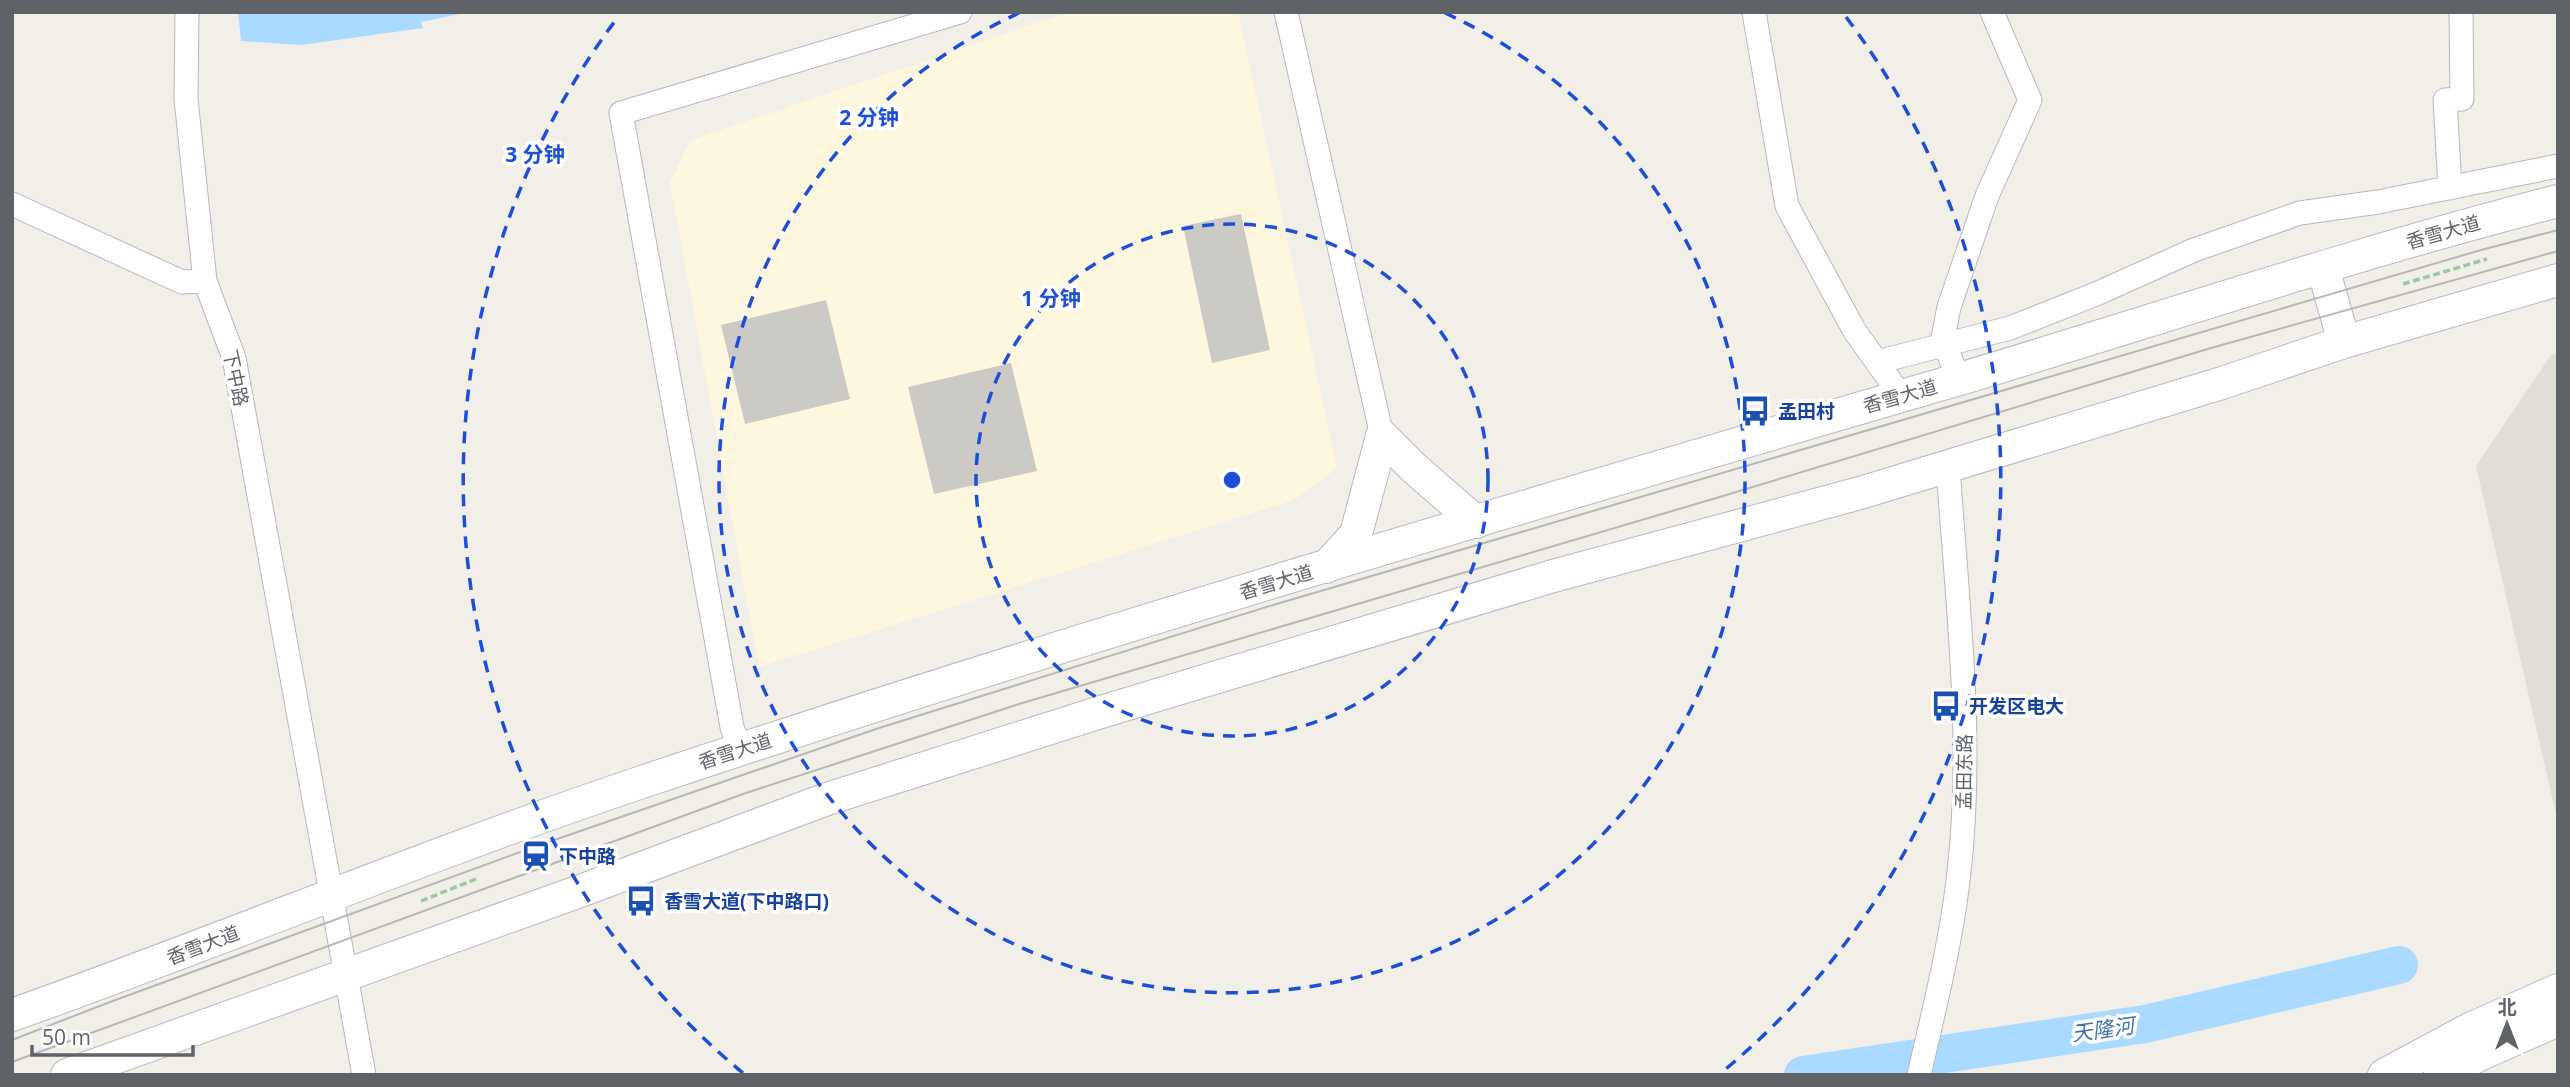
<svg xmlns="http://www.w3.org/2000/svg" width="2570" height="1087" font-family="'Open Sans','Noto Sans SC',sans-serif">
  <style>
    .commercial { fill: #fef7e0 }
    .education { fill: #e1ded6 }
    .water { fill: #aadaff }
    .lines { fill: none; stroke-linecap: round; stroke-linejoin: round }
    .river { stroke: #aadaff; stroke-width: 38 }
    .building { fill: #cccac5 }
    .street-casing { stroke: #b5b8bc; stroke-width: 25 }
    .secondary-casing { stroke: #b6babf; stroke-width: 34 }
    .path { stroke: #9cc7a9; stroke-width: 3.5; stroke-dasharray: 7 3.5; stroke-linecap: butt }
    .street { stroke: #fff; stroke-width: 23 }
    .secondary { stroke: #fff; stroke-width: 32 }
    .tram { stroke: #b6b7b8; stroke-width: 2 }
    .ring { fill: none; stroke: #1d4ed8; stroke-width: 3.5; stroke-dasharray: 12 9 }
    .labels { text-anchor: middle; stroke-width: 7; stroke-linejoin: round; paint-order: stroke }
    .street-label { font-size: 19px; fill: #5f6368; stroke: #fff }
    .transit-label { font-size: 19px; font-weight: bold; fill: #164399; stroke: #fff; text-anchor: start }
    .water-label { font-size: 21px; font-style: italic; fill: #4174aa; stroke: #fff }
    .centre { fill: #1d4ed8; stroke: #fff; stroke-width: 3.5 }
    .ring-label { font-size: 21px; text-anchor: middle; font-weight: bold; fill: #1d4ed8; stroke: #fff; stroke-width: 7; stroke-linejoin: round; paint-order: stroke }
  </style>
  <rect width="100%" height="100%" fill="#f1efe8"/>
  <path class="commercial" d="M1070,12h168l99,456 -43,32 -535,167 -89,-484 21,-43z"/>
  <path class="education" d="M2558,353v470l-82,-357 75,-111z"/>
  <path class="water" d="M238,12h231l-48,10 2,6 -122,17 -60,-4z"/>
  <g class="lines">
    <path class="river" d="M1803,1075l342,-51 254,-59"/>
  </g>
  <path class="building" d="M1241,214l29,136 -58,13 -29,-137z
    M826,300l24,99 -105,25 -24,-99z
    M1011,363l26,108 -103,23 -26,-107z"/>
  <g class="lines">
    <g class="street-casing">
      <path id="street" d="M187,12l-1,87 19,182 29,77 130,717
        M1286,12l96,424
        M1754,12l33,194 67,124 47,66
        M2450,188l-5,-88 17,-1 -1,-87
        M12,204l170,78 23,-1
        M1877,362l133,-34 86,-34 98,-44 106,-37 78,-11 180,-36
        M1958,379l-15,-41 6,-31 38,-111 43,-96 -38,-88
        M740,750l-8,-23 -111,-614 339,-101
        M1919,1075c15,-65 31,-128 39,-194 17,-138 -1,-277 -10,-415"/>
    </g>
    <g class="secondary-casing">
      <path id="secondary" d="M2323,268l21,74
        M1382,436l32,32 62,54
        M1326,567l30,-33 26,-98
        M12,1015c211,-75 418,-162 630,-233 433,-145 872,-273 1311,-401 201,-60 401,-128 605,-180
        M67,1075l516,-185 244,-91 274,-87 452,-136 307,-83 362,-110 122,-41 214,-62
        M2384,1075l86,-46 88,-39
        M2440,1075l41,-21 77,-34"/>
    </g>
    <path class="path" d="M2403,284l84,-25
      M421,901l55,-22"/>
    <use href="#street" class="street"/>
    <use href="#secondary" class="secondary"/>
    <path class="tram" d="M12,1040l98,-38 424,-155 345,-119 394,-123 1208,-355 77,-20
      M12,1062l731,-268 276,-90 704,-208 488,-148 347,-97"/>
  </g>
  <g class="ring">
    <circle cx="1232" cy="480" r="256"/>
    <path d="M1445 13A513 513 0 1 1 1019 13"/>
    <path d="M743 1073A769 769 0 0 1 618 17M1846 17A769 769 0 0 1 1721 1073"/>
  </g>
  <defs>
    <g id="bus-bare" transform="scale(2.415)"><path d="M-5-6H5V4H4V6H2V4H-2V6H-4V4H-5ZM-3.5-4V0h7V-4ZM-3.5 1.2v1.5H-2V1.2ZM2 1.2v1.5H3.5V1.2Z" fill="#1a4fb4" stroke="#fff" stroke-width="2.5" paint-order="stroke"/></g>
    <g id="station-bare" transform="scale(2.415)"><path d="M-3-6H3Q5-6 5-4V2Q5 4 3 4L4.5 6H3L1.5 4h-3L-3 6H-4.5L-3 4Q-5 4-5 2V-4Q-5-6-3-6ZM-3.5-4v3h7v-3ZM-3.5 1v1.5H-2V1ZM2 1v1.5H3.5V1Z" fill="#1a4fb4" stroke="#fff" stroke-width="2.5" paint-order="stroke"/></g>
  </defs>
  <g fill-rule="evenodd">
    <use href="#bus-bare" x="1755" y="411"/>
    <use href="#bus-bare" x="1946" y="706"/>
    <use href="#station-bare" x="536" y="856"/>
    <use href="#bus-bare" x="641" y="901"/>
  </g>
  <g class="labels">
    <g class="street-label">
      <text transform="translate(2443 232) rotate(-16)" y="7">香雪大道</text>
      <text transform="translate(236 378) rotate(78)" y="7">下中路</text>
      <text transform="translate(1900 396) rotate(-16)" y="7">香雪大道</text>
      <text transform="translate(1276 582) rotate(-17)" y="7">香雪大道</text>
      <text transform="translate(735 751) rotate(-18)" y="7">香雪大道</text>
      <text transform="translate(1964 772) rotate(-89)" y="7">孟田东路</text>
      <text transform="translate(203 945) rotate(-21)" y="7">香雪大道</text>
    </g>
    <g class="transit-label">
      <text x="1778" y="418">孟田村</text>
      <text x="1969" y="713">开发区电大</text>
      <text x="559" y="863">下中路</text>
      <text x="664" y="908">香雪大道(下中路口)</text>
    </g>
    <g class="water-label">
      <text transform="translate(2103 1030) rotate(-8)" y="7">天隆河</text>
    </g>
  </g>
  <circle cx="1232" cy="480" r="10" class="centre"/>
  <g class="ring-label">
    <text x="869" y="125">2 分钟</text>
    <text x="535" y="162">3 分钟</text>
    <text x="1051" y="306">1 分钟</text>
  </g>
  <rect width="2570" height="1087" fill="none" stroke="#5f6368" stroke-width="28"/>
  <g transform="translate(2507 1024)" stroke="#ffffff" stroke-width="5" paint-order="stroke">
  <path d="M0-5L12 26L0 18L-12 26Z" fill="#5f6368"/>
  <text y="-10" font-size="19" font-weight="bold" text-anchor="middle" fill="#5f6368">北</text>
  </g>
  <path d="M32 1045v10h161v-10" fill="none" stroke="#5f6368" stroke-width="3.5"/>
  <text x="42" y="1045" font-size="21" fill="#5f6368" stroke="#ffffff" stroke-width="5" paint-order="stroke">50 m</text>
</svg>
